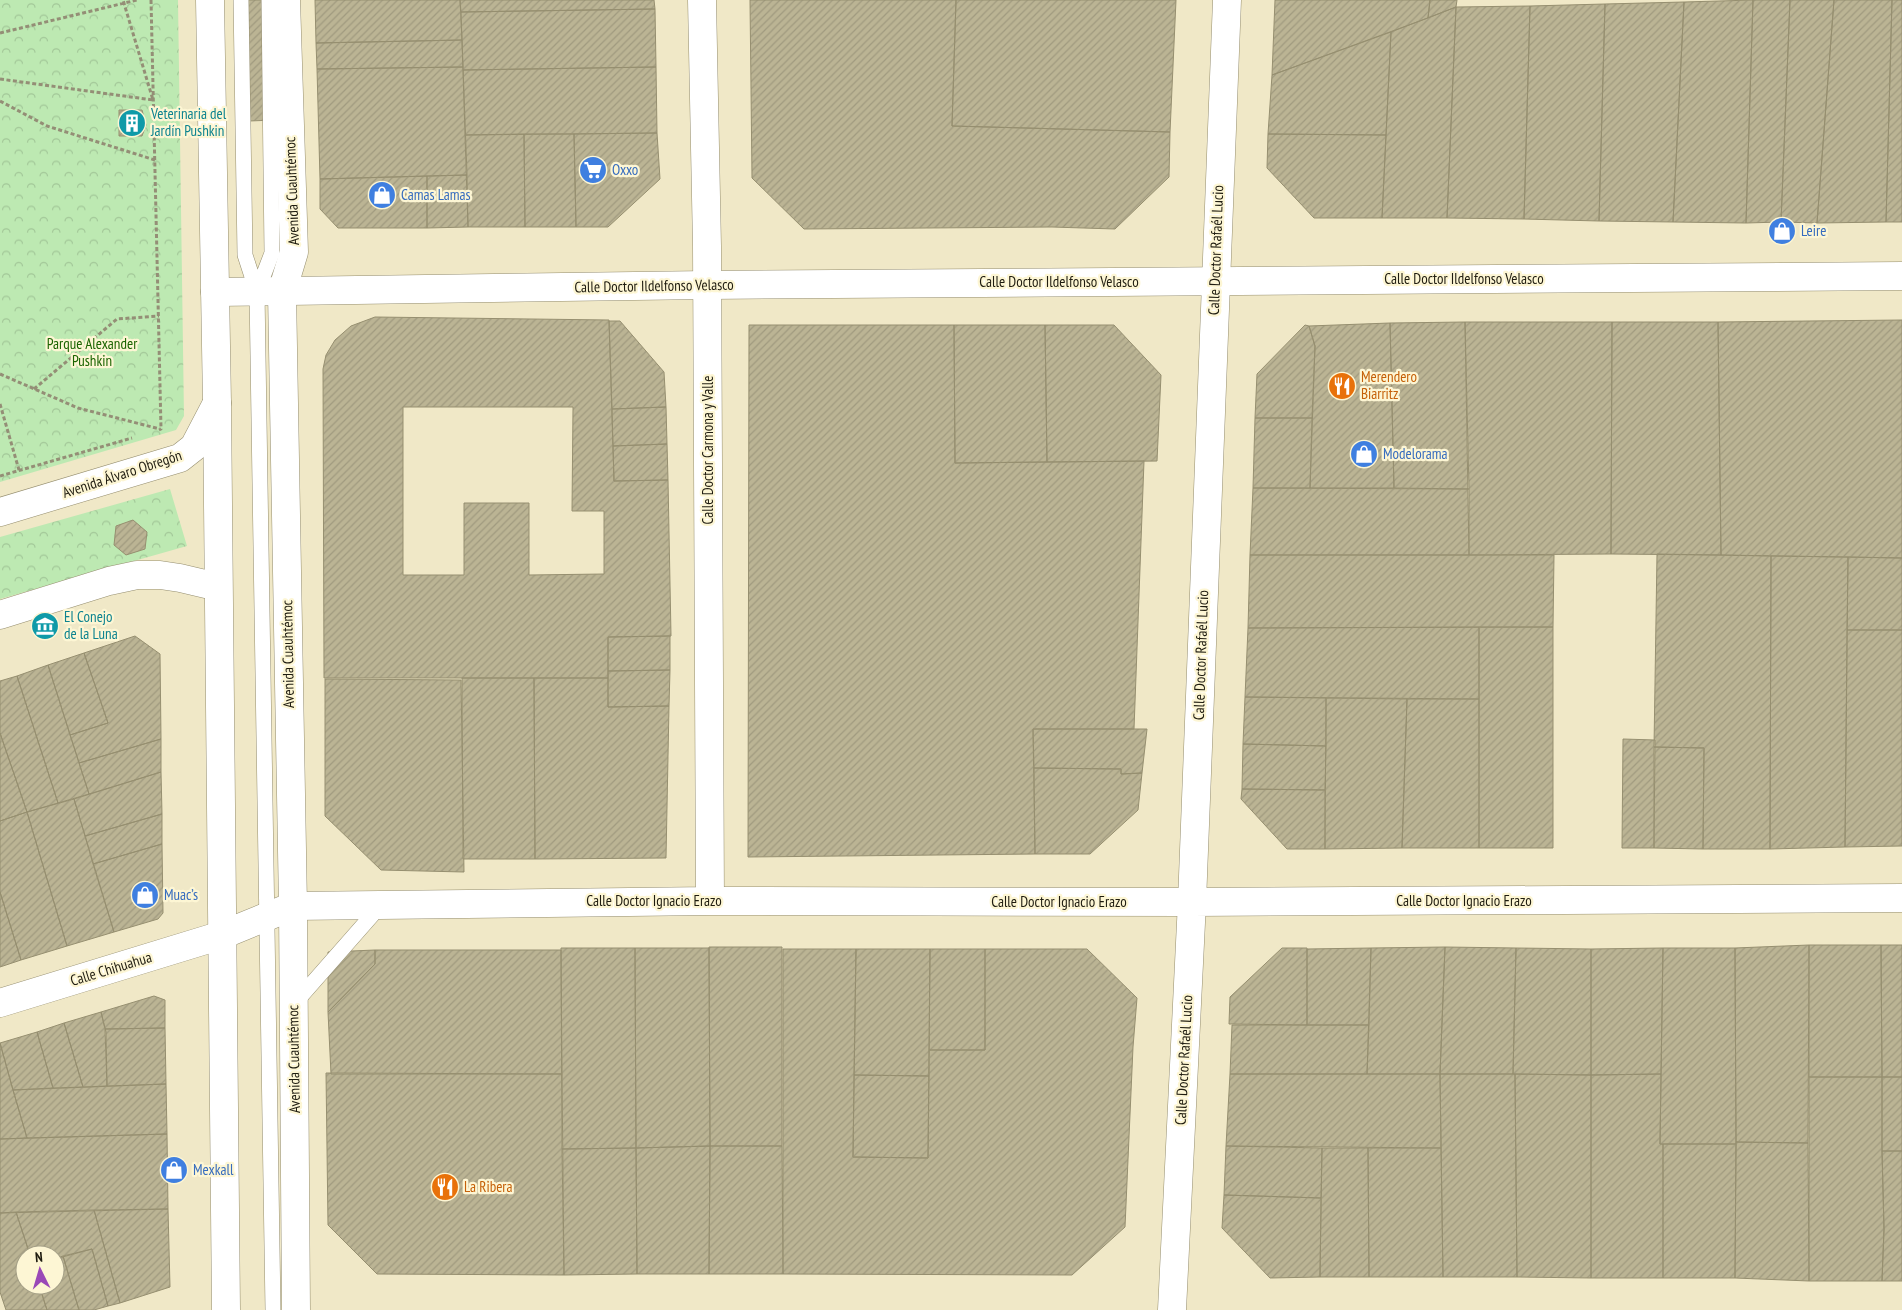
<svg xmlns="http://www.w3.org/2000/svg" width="1902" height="1310" font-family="'PT Sans Narrow',sans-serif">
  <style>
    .park { fill: url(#park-crowns) }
    .building { fill: url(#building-hatch); stroke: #968f70; fill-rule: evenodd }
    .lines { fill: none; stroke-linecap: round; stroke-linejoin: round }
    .service-casing { stroke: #958e6f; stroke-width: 16 }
    .minor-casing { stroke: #958e6f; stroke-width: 29 }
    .tertiary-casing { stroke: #958e6f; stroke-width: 29 }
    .secondary-casing { stroke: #958e6f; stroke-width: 29 }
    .primary-casing { stroke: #958e6f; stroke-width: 29 }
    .path { stroke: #948e76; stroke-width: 3; stroke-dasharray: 4 2.5; stroke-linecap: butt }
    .service { stroke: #fff; stroke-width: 15 }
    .minor { stroke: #fff; stroke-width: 28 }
    .tertiary { stroke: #fff; stroke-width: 28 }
    .secondary { stroke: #fff; stroke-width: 28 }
    .primary { stroke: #fff; stroke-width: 28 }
    .labels { text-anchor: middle; stroke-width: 4.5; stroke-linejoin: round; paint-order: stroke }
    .culture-label { font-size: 15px; fill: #0d838f; stroke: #fdf6d4; text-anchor: start }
    .shop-label { font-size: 15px; fill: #366cbe; stroke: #fdf6d4; text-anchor: start }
    .street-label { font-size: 15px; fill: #1f1c10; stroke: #fdf6d4 }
    .park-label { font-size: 15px; fill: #1b6400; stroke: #fdf6d4 }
    .food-label { font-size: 15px; fill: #c56008; stroke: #fdf6d4; text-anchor: start }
  </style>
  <defs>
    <pattern id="park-crowns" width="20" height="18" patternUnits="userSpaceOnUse" patternTransform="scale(1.25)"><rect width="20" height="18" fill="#bde9b2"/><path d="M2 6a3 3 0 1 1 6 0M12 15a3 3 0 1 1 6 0" fill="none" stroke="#a2c798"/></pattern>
    <pattern id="building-hatch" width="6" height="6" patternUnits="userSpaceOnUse" patternTransform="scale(1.25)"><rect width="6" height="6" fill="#bbb494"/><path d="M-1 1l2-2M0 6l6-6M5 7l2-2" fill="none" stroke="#a09a7f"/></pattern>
  </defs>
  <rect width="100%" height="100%" fill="#f0e8c7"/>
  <path class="park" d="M0,0h178l6,416 -8,14 -176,52z
    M170,489l17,57 -187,53v-62z"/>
  <path class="building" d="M238,0h35l2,120 -26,1z
    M315,0h145l2,40 -146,3z
    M460,0h194l1,9 -194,3z
    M750,0h206l-4,126 218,6 -1,45 -54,52 -63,-2 -248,2 -52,-51z
    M956,0h220l-6,132 -218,-6z
    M1275,0h155l-2,18 -156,57z
    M1430,0h27l-1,7 -28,11z
    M1753,0l-7,223 -73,-1 11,-220z
    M1753,0h37l-9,222 -35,1z
    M1790,0h44l-17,223 -36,-1z
    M1834,0h58l-6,222 -69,1z
    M1892,0h10v222h-16z
    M1684,2l-11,220 -74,-1 6,-217z
    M1605,4l-6,217 -75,-2 6,-213z
    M1530,6l-6,213 -77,-1 9,-211z
    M1456,7l-9,211h-65l9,-186z
    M655,9l1,58 -193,3 -2,-58z
    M1391,32l-5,103 -118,-1 4,-59z
    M462,40l1,27 -146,2 -1,-26z
    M463,67l4,108 -147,4 -3,-110z
    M656,67l1,66 -192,2 -2,-65z
    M119,110h23l4,15 -4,11h-23z
    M657,133l3,46 -52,48h-32l-2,-93z
    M524,134l1,93h-57l-3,-92z
    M524,134h50l2,93h-51z
    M1268,134l118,1 -4,83h-68l-47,-50z
    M467,175l1,52 -41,1v-52z
    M427,176v52h-89l-18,-19v-30z
    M375,317l234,3 5,161 54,-1 3,156 -63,1v41h-284l-1,-309 3,-14 9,-15 16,-14zM403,407h170l-1,104h32v63l-75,1v-72h-65v72h-61z
    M1902,320v238l-181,-3 -3,-233z
    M609,321h11l44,51 2,35 -54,2z
    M1465,322h147l-1,232 -142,1z
    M1465,322l4,167 -75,-1 -4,-165z
    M1612,322h106l3,233 -110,-1z
    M1390,323l4,165h-84l5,-142 -6,-20z
    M749,325h205l1,138 189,-2 -10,268h-101l2,125 -287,3z
    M954,325h91l2,137 -92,1z
    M1045,325h69l47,50 -4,86 -110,1z
    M1305,325l4,1 6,20 -3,72h-57l2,-44z
    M666,407l1,37 -54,2 -1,-37z
    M1255,418h57l-2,70h-57z
    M667,444l1,36 -54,1 -1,-35z
    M1253,488l216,1v66h-219z
    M133,520l14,12 -2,17 -19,6 -12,-10 2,-19z
    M1657,554l114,2 -1,293h-67l1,-101 -50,-1z
    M1250,555h304l-1,72 -305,1z
    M1771,556l77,1 -3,290 -75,2z
    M1848,557l54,1v72h-55z
    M1479,627v72l-234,-2 3,-69z
    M1479,627h74v221h-74z
    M1847,630h55v216l-57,1z
    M135,636l25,18 1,85 -82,24 -9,-28 38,-12 -24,-70z
    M670,636v34l-62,1v-34z
    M84,653l24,70 -38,12 -22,-70z
    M48,665l41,129 -31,9 -41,-127z
    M670,670l-1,36 -61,1v-36z
    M17,676l41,127 -31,9 -27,-79v-52z
    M462,678h72l1,181h-72z
    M534,678h74v29l61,-1 -3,152 -131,1z
    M325,679l136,1 3,192 -83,-2 -56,-54z
    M1245,697l81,1v48l-83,-2z
    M1326,698l81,1 -5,149 -77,1z
    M1407,699h72v149h-77z
    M1033,729h114l-5,44 -21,1v-5l-87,-1z
    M0,733l27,79 -27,9z
    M161,739v33l-72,22 -10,-31z
    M1623,739l32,1 -1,108h-32z
    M1243,744l83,2 -1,44 -83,-1z
    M1654,747l50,1 -1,101 -49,-1z
    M1034,768l87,1v5l21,-1 -4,37 -48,44h-55z
    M161,772l1,42 -77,22 -11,-37z
    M1242,789l83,1v59h-38l-46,-50z
    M74,799l40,133 -47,14 -40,-134z
    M27,812l40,134 -46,14 -21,-68v-71z
    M162,814v30l-69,20 -8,-28z
    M162,844l1,69 -5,6 -44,13 -21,-68z
    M0,892l21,68 -21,7z
    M1809,945l-1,198 -72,-1 -1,-194z
    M1809,945h72l1,132h-73z
    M1881,945h21v132h-20z
    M709,947h73v199h-72z
    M1445,947l-5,127h-73l4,-126z
    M1445,947l71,1 -3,126h-73z
    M561,948h74l1,200 -74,1z
    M635,948h74l1,198 -74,2z
    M1282,948h25v77l-78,-1 1,-27z
    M1371,948l-2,77h-62v-76z
    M1516,948l75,1v126l-78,-1z
    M1663,948h72l1,196h-76z
    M1663,948l-2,126 -70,1v-126z
    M783,949h73l-3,208 75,1 1,-108h56v-101h102l50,49 -4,49 -8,180 -53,48 -289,-1z
    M856,949h74l-1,127 -75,-1z
    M930,949h55v101h-56z
    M375,950h186l1,124h-231l-3,-62 47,-48z
    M375,950v14l-47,48v-60z
    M154,996l11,4v28l-60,1 -4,-17z
    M101,1012l5,20 1,54 -24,1 -19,-64z
    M64,1023l19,64 -30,1 -16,-56z
    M1232,1025h137l-2,49h-137z
    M165,1028l1,56 -59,2 -2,-57z
    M37,1032l16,56 -40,2 -13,-47z
    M0,1043l13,47 14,48 -27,1z
    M326,1073l236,1 2,201 -187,-1 -49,-49z
    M1230,1074h210l1,74 -215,-2z
    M1440,1074h75l2,203h-74z
    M1515,1074l76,1v203l-74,-1z
    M1661,1074l-1,70h3v134h-72v-203z
    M854,1075l75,1 -1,82 -75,-1z
    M1809,1077h73v74l2,78 -2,52h-73z
    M1882,1077h20v74h-20z
    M166,1084l1,50 -140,4 -14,-48z
    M167,1134l1,75 -168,4v-74z
    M1736,1142l72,1 1,138 -74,-3z
    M1663,1144h73l-1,134h-72z
    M710,1146h72l1,128h-74z
    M710,1146l-1,128h-72l-1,-126z
    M1226,1146l96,2 -1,50 -97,-3z
    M636,1148l1,126 -73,1 -2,-126z
    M1322,1148h46l1,129h-49z
    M1368,1148h73l2,129h-74z
    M1882,1151h20v130h-20l2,-52z
    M1224,1195l97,3 -1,79 -50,1 -48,-50z
    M168,1209l2,78 -50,16 -26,-93z
    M94,1210l26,93 -12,3 -16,-57 -37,10v-4h-25l-14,-43z
    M16,1212l14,43h-5v30h14l8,25h-41l-6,-18v-79z
    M92,1249l16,57 -14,4h-15l-16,-54z
    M63,1256l16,54h-32l-8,-25h16v-26z"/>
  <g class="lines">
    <g class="service-casing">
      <path id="service" d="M241,0l4,255 12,37 16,1018
        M257,292l15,-39 -3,-253
        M294,1004l87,-99"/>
    </g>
    <g class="minor-casing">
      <path id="minor" d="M702,0l5,246 3,655
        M0,1003l222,-68 71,-29 417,-5 482,1 710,-4
        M1172,1310l20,-408 35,-902"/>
    </g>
    <g class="tertiary-casing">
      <path id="tertiary" d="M215,292l492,-7 1195,-9"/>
    </g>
    <g class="secondary-casing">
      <path id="secondary" d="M0,512l180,-54 14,-11 23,-44
        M0,615l109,-34 28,-6h23l20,3 38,9"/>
    </g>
    <g class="primary-casing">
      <path id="primary" d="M210,0l7,403 9,907
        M286,0l8,252 -12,40 11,614 3,404"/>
    </g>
    <path class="path" d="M151,0l10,429 -2,1
      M0,33l137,-33
      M0,79l153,21 -30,-100
      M0,101l47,25 108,34
      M0,374l78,34 82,21
      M34,389l83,-70 42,-3
      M0,404l19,66
      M0,476l132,-38"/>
    <use href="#service" class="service"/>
    <use href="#minor" class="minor"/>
    <use href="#tertiary" class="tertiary"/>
    <use href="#secondary" class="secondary"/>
    <use href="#primary" class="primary"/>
  </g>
  <defs>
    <g id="building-disc" transform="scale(1.4375)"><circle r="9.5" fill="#0f9aa8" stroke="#fdf6d4"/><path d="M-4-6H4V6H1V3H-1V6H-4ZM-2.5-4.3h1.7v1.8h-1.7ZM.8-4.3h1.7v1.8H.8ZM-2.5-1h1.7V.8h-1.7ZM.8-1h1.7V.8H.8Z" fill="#fff"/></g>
    <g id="supermarket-disc" transform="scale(1.4375)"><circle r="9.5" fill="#3f7fe0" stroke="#fdf6d4"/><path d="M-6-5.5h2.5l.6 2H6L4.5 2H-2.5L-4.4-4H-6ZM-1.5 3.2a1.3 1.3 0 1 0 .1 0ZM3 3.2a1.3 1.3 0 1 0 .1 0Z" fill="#fff"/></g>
    <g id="shop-disc" transform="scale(1.4375)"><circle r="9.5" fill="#3f7fe0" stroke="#fdf6d4"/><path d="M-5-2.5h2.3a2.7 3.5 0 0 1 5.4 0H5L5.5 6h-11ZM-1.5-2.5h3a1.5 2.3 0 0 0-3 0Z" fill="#fff"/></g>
    <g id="restaurant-disc" transform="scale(1.4375)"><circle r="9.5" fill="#e8710a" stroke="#fdf6d4"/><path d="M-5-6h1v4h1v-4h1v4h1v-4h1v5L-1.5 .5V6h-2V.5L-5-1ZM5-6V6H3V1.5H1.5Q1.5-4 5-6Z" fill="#fff"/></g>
    <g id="museum-disc" transform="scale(1.4375)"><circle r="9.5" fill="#0f9aa8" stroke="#fdf6d4"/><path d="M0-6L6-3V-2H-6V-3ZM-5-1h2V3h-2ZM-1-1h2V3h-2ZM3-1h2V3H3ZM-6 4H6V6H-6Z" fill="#fff"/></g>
  </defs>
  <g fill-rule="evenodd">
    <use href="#building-disc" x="132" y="123"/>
    <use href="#supermarket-disc" x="593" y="170"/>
    <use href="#shop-disc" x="382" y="195"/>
    <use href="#shop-disc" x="1782" y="231"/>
    <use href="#restaurant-disc" x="1342" y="386"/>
    <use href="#shop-disc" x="1364" y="454"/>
    <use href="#museum-disc" x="45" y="626"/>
    <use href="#shop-disc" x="145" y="895"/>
    <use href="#shop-disc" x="174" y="1170"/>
    <use href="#restaurant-disc" x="445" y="1187"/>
  </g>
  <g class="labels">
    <g class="culture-label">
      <text x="151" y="119">Veterinaria del<tspan x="151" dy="17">Jardín Pushkin</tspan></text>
      <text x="64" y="622">El Conejo<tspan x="64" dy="17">de la Luna</tspan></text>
    </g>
    <g class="shop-label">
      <text x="612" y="175">Oxxo</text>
      <text x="401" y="200">Camas Lamas</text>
      <text x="1801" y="236">Leire</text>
      <text x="1383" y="459">Modelorama</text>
      <text x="164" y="900">Muac’s</text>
      <text x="193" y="1175">Mexkall</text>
    </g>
    <g class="street-label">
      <text transform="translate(292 191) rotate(-92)" y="5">Avenida Cuauhtémoc</text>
      <text transform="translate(1216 250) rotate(-88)" y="5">Calle Doctor Rafaél Lucio</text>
      <text x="1464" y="284">Calle Doctor Ildelfonso Velasco</text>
      <text x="1059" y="287">Calle Doctor Ildelfonso Velasco</text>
      <text transform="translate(654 286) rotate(-1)" y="5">Calle Doctor Ildelfonso Velasco</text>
      <text transform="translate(708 450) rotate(-90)" y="5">Calle Doctor Carmona y Valle</text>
      <text transform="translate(122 474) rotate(-18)" y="5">Avenida Álvaro Obregón</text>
      <text transform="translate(288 654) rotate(-91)" y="5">Avenida Cuauhtémoc</text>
      <text transform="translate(1201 655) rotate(-88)" y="5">Calle Doctor Rafaél Lucio</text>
      <text x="654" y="906">Calle Doctor Ignacio Erazo</text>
      <text x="1464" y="906">Calle Doctor Ignacio Erazo</text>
      <text x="1059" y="907">Calle Doctor Ignacio Erazo</text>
      <text transform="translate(111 969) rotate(-17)" y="5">Calle Chihuahua</text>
      <text transform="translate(294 1059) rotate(-91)" y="5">Avenida Cuauhtémoc</text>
      <text transform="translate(1184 1060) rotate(-87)" y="5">Calle Doctor Rafaél Lucio</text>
    </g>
    <g class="park-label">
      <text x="92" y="349">Parque Alexander<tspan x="92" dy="17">Pushkin</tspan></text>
    </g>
    <g class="food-label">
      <text x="1361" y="382">Merendero<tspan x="1361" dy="17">Biarritz</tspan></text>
      <text x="464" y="1192">La Ribera</text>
    </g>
  </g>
  <g transform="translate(40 1270) rotate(355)"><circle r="24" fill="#fdf6d4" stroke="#a49f86"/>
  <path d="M0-4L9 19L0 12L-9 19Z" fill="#9a48b7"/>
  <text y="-8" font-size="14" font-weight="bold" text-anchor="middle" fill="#1f1c10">N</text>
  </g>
</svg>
